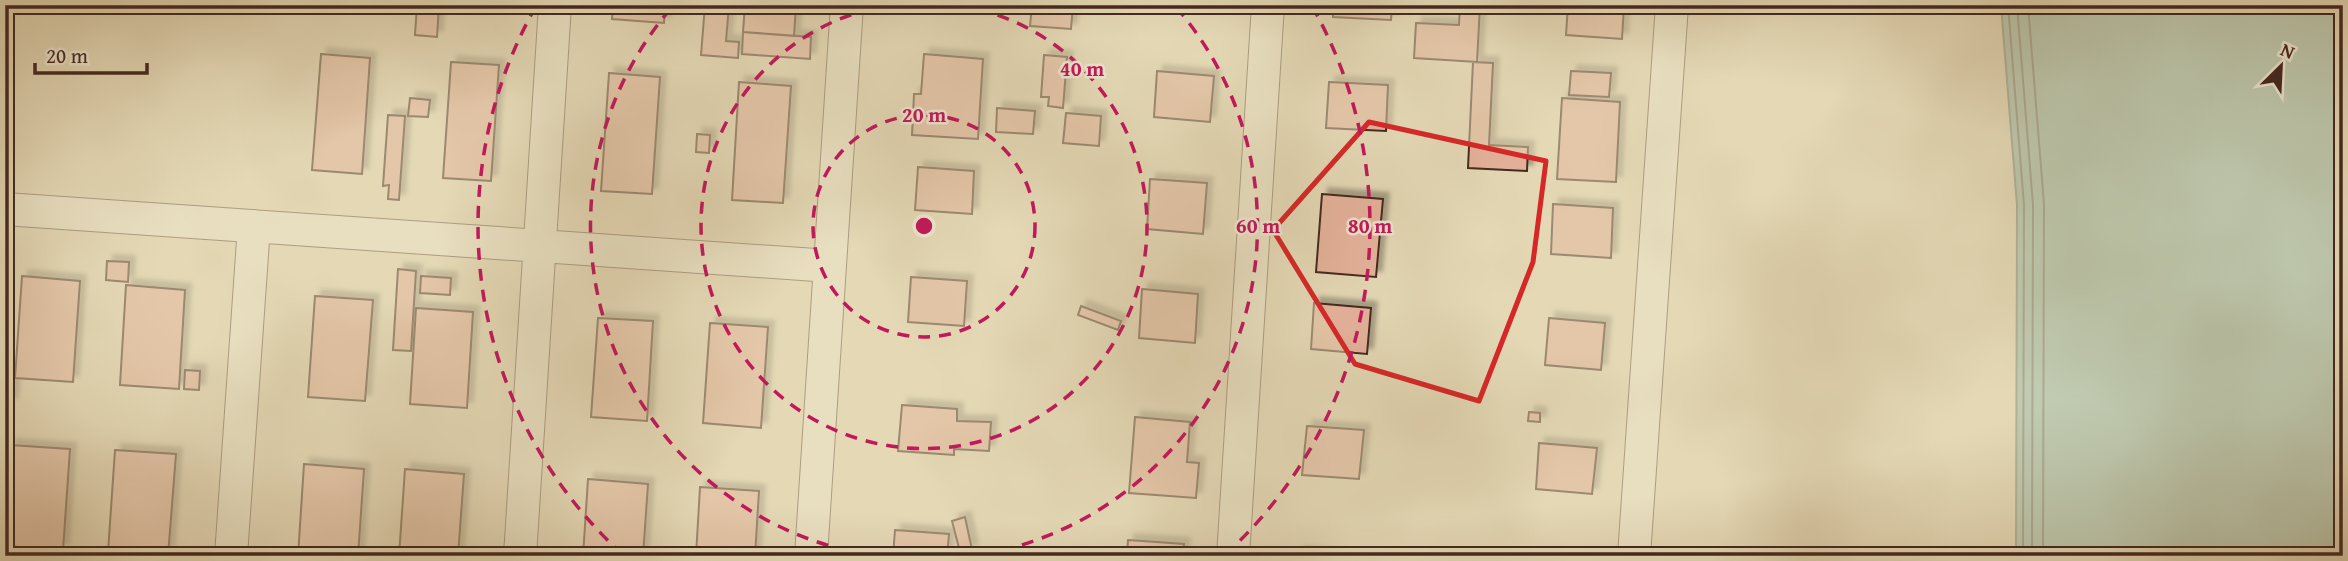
<svg xmlns="http://www.w3.org/2000/svg" width="2348" height="561" font-family="'Gentium Book Plus',serif">
  <style>
    .water { fill: #95baad; stroke: #758074; stroke-width: 2 }
    .lines { fill: none; stroke-linecap: round; stroke-linejoin: round }
    .shore { stroke: #6c7266; stroke-width: 2 }
    .building { fill: #e4b29b; stroke: #44291f; stroke-width: 2; filter: url(#shadow) }
    .street-casing { stroke: #6c5544; stroke-width: 34 }
    .street { stroke: #ede6cf; stroke-width: 32 }
    .marked { fill: none; stroke: #d62828; stroke-width: 5; stroke-linejoin: round }
    .ring { fill: none; stroke: #c2185b; stroke-width: 3.5; stroke-dasharray: 12 9 }
    .centre { fill: #c2185b; stroke: #ede6cf; stroke-width: 3.5 }
    .ring-label { font-size: 21px; text-anchor: middle; font-weight: bold; fill: #c2185b; stroke: #ede6cf; stroke-width: 5; stroke-linejoin: round; paint-order: stroke }
  </style>
  <defs>
    <filter id="shadow"><feDropShadow dx="6" dy="-6" stdDeviation="2" flood-color="#0004"/></filter>
  </defs>
  <rect width="100%" height="100%" fill="#e4d8b5"/>
  <filter id="stains"><feTurbulence type="fractalNoise" baseFrequency=".00286" numOctaves="4"/><feColorMatrix values="0 0 0 0 .2 0 0 0 0 .09 0 0 0 0 .02 0 0 0 .5 -.17"/></filter>
  <radialGradient id="worn" r=".72"><stop offset=".6" stop-color="#630" stop-opacity="0"/><stop offset="1" stop-color="#630" stop-opacity=".3"/></radialGradient>
  <path class="water" d="M2001,5h342v551h-327l1,-351z"/>
  <g class="lines">
    <path class="shore" d="M2008,5l16,200 -1,351
      M2017,5l16,200 -1,351
      M2028,5l16,199 -1,352"/>
  </g>
  <path class="building" d="M417,5h22l-2,32 -22,-2z
    M454,5h50l-1,8 -49,-4z
    M613,5h52l-1,18 -52,-4z
    M705,5h24l-3,36 13,1 -1,16 -37,-3z
    M745,5h51l-2,31 -51,-4z
    M1032,5h41l-2,24 -41,-3z
    M1162,5h56v6l-57,-4z
    M1333,5h59l-1,15 -58,-3z
    M1460,5h20l-3,57 -63,-4 2,-35 43,2z
    M1568,5h56l-2,34 -56,-4z
    M743,32l68,5 -1,22 -68,-5z
    M321,54l49,4 -8,116 -50,-4z
    M924,54l59,5 -5,80 -66,-4 2,-41h7z
    M1044,55l23,2 -4,51 -15,-2 1,-9h-8z
    M451,62l48,3 -8,116 -48,-3z
    M1473,62l20,1 -4,82 39,2 -1,24 -59,-3z
    M1157,71l57,5 -4,46 -56,-5z
    M1571,71l40,2 -2,24 -40,-2z
    M609,73l51,4 -8,117 -51,-3z
    M739,82l52,4 -8,117 -51,-3z
    M1329,82l59,3 -2,46 -60,-3z
    M410,98l20,2 -2,17 -20,-1z
    M1562,98l58,4 -4,80 -59,-3z
    M997,108l38,3 -2,23 -37,-2z
    M1066,113l35,3 -2,30 -36,-3z
    M388,115l17,1 -6,84 -11,-1 1,-14 -6,1z
    M697,134l13,1 -1,18 -13,-1z
    M918,167l56,4 -2,43 -57,-4z
    M1150,179l57,4 -4,51 -56,-5z
    M1322,194l61,5 -7,78 -60,-5z
    M1553,204l60,4 -2,50 -60,-4z
    M107,261l22,1 -1,20 -22,-2z
    M398,269l18,2 -5,80 -18,-1z
    M22,276l58,5 -7,101 -58,-4z
    M421,276l30,2 -1,17 -30,-2z
    M911,277l56,4 -3,45 -56,-4z
    M126,285l59,5 -6,99 -59,-4z
    M1142,289l56,5 -3,49 -56,-5z
    M315,296l58,4 -8,101 -57,-4z
    M1314,303l57,5 -4,46 -56,-5z
    M1081,306l40,15 -3,9 -40,-15z
    M416,308l57,4 -6,96 -57,-4z
    M598,318l55,3 -6,100 -56,-4z
    M1549,318l56,5 -4,47 -56,-5z
    M710,323l58,4 -7,101 -58,-5z
    M185,370l15,1 -1,19 -15,-1z
    M5,381l9,1 -2,22 -7,-1z
    M902,405l55,4v12l34,1 -2,29 -35,-2v6l-56,-4z
    M1529,412l11,1v9l-12,-1z
    M1135,417l55,5 -3,40 12,1 -3,35 -67,-5z
    M1307,426l57,4 -5,49 -57,-4z
    M1539,443l58,5 -5,46 -56,-5z
    M10,445l60,4 -7,101 -58,-4z
    M115,450l61,4 -8,102 -60,-4z
    M304,464l60,5 -6,87h-60z
    M405,469l59,5 -6,82h-59z
    M588,479l60,5 -5,72h-60z
    M700,487l59,4 -4,65h-59z
    M965,517l7,33 -12,2 -8,-31z
    M895,530l54,4 -2,22h-54z
    M1128,540l56,4 -1,12h-56z
    M1299,552l41,4h-41z"/>
  <g class="lines">
    <g class="street-casing">
      <path id="street" d="M5,209l825,57
        M231,556l23,-330
        M520,556l35,-551
        M811,556l36,-551
        M1233,556l35,-551
        M1634,556l38,-551"/>
    </g>
    <use href="#street" class="street"/>
  </g>
  <path d="M0 0H2348V561H0ZM1369,122l177,39 -13,101 -54,139 -124,-37 -82,-134z" fill="#e4d8b5" fill-opacity=".55" fill-rule="evenodd"/>
  <path class="marked" d="M1369,122l177,39 -13,101 -54,139 -124,-37 -82,-134z"/>
  <g class="ring">
    <circle cx="924" cy="226" r="111"/>
    <path d="M957 5A223 223 0 1 1 891 5"/>
    <path d="M869 555A334 334 0 0 1 672 7M1176 7A334 334 0 0 1 979 555"/>
    <path d="M623 555A446 446 0 0 1 536 6M1312 6A446 446 0 0 1 1225 555"/>
  </g>
  <circle cx="924" cy="226" r="10" class="centre"/>
  <g class="ring-label">
    <text x="1082" y="76">40 m</text>
    <text x="924" y="122">20 m</text>
    <text x="1258" y="233">60 m</text>
    <text x="1370" y="233">80 m</text>
  </g>
  <rect width="2348" height="561" fill="none" stroke="#e4d8b5" stroke-width="28"/>
  <rect x="7" y="7" width="2334" height="547" fill="none" stroke="#44291f" stroke-width="3.5"/>
  <rect x="14" y="14" width="2320" height="533" fill="none" stroke="#44291f" stroke-width="2"/>
  <g transform="translate(2281 66) rotate(24)" stroke="#ede6cf" stroke-width="5" paint-order="stroke">
  <path d="M0-5L12 26L0 18L-12 26Z" fill="#44291f"/>
  <text y="-10" font-size="19" font-weight="bold" text-anchor="middle" fill="#44291f">N</text>
  </g>
  <path d="M35 63v10h112v-10" fill="none" stroke="#44291f" stroke-width="3.5"/>
  <text x="46" y="63" font-size="21" fill="#44291f" stroke="#ede6cf" stroke-width="5" paint-order="stroke">20 m</text>
  <rect width="100%" height="100%" filter="url(#stains)"/>
  <rect width="100%" height="100%" fill="url(#worn)"/>
</svg>
